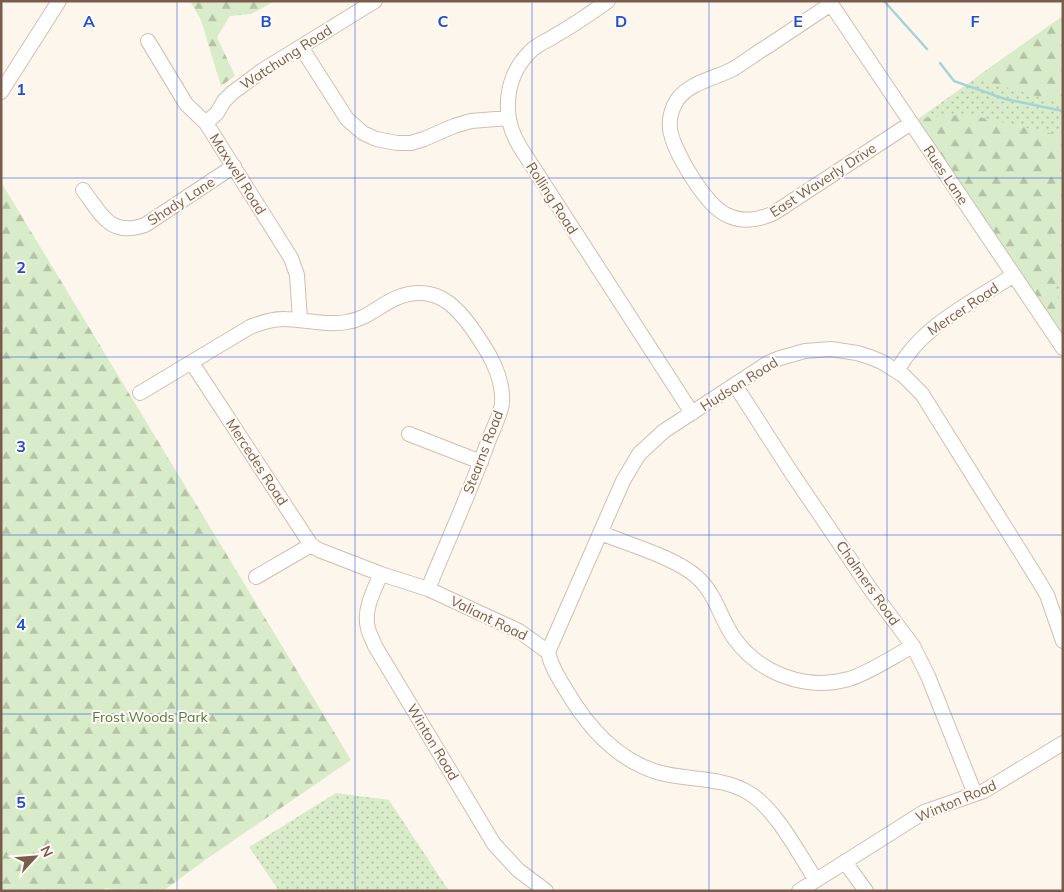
<svg xmlns="http://www.w3.org/2000/svg" width="1064" height="892" font-family="Mulish,sans-serif">
  <style>
    .grass { fill: url(#grass-dots) }
    .forest { fill: url(#forest-firs) }
    .lines { fill: none; stroke-linecap: round; stroke-linejoin: round }
    .stream { stroke: #a5d3da; stroke-width: 2.5 }
    .minor-casing { stroke: #d1beb0; stroke-width: 16 }
    .minor { stroke: #fff; stroke-width: 14 }
    .grid { fill: none; stroke: #1d4ed8; stroke-width: 1; stroke-opacity: 0.55 }
    .labels { text-anchor: middle; stroke-width: 4; stroke-linejoin: round; paint-order: stroke }
    .street-label { font-size: 14px; fill: #7a5c4d; stroke: #fffaf3 }
    .park-label { font-size: 14px; fill: #537a41; stroke: #fffaf3 }
    .grid-label { font-size: 16px; text-anchor: middle; font-weight: bold; fill: #1d4ed8; stroke: #fffaf3; stroke-width: 4; stroke-linejoin: round; paint-order: stroke }
  </style>
  <defs>
    <pattern id="grass-dots" width="8" height="8" patternUnits="userSpaceOnUse" patternTransform="scale(1.25)"><rect width="8" height="8" fill="#d8ecc9"/><path d="M2 2h.1M6 6h.1" fill="none" stroke="#b4c2a5" stroke-width="1.8" stroke-linecap="round"/></pattern>
    <pattern id="forest-firs" width="22" height="20" patternUnits="userSpaceOnUse" patternTransform="scale(1.25)"><rect width="22" height="20" fill="#d8ecc9"/><path d="M5 1l3.5 6h-7zM16 11l3.5 6h-7z" fill="#b4c2a5"/></pattern>
  </defs>
  <rect width="100%" height="100%" fill="#fdf6ec"/>
  <path class="grass" d="M1063,16v320l-145,-217z
    M336,793l53,7 60,91h-170l-30,-44z"/>
  <path class="forest" d="M190,1h85l-24,13 -21,2 -13,21 18,39 -14,10 -20,-66z
    M1063,16v88l-88,-26z
    M966,114l97,22v140l-7,9 6,41 -4,3 -140,-210z
    M1,182l350,578 -143,98 -45,33h-42l-15,-3 -5,3h-100z"/>
  <g class="lines">
    <path class="stream" d="M884,1l43,48
      M940,63l14,18 51,18 58,12"/>
    <g class="minor-casing">
      <path id="minor" d="M608,1c-17,12 -34,24 -52,34 -7,5 -16,8 -23,14 -28,25 -33,66 -13,98l172,266
        M829,1l234,347
        M831,4c-21,14 -42,28 -63,42 -12,7 -23,16 -35,23 -19,10 -43,13 -56,31 -5,8 -8,19 -7,29 3,22 36,77 57,86 16,8 32,5 47,-2l137,-90
        M148,41l38,63 20,19 85,135 6,17 3,45
        M301,47l46,72 16,14 13,6 21,4h14l13,-4 30,-13 17,-5 37,-3
        M1,92l58,-91
        M206,123l11,-10 7,-12 8,-8 31,-23 112,-69
        M83,190c19,25 27,47 62,35l89,-59
        M192,363l119,182 8,5 62,24 47,15 91,42 29,21c3,14 10,25 18,38 21,36 49,69 91,82 31,9 64,4 92,21 27,16 49,60 67,87
        M897,371c24,-45 75,-69 117,-96
        M735,385l56,87 80,118 42,56 15,30 47,118
        M140,393l110,-66c10,-4 21,-8 33,-8 21,0 43,7 64,3 27,-4 41,-29 73,-29 23,0 38,16 51,34 15,21 33,48 31,76 -1,11 -10,28 -14,39 -18,50 -40,98 -60,147
        M409,434l72,28
        M601,533c29,12 73,24 96,44 19,17 23,41 37,61 26,36 72,53 115,41 22,-7 43,-22 64,-33
        M381,574c-7,16 -18,36 -13,54 1,6 5,12 7,18l119,198 24,26 28,21
        M256,577l55,-32
        M548,652l75,-171 16,-27 25,-23 104,-68 12,-5 25,-7 26,-2 26,4 13,4 12,5 22,14 18,18 118,189 7,12 16,46
        M845,862l21,29
        M799,891l125,-79 60,-21 79,-48"/>
    </g>
    <use href="#minor" class="minor"/>
  </g>
  <path class="grid" d="M177,1v890M355,1v890M532,1v890M709,1v890M887,1v890M1,178h1062M1,357h1062M1,535h1062M1,714h1062"/>
  <g class="labels">
    <g class="street-label">
      <text transform="translate(286 57) rotate(-33)" y="5">Watchung Road</text>
      <text transform="translate(238 174) rotate(58)" y="5">Maxwell Road</text>
      <text transform="translate(946 175) rotate(56)" y="5">Rues Lane</text>
      <text transform="translate(823 180) rotate(-33)" y="5">East Waverly Drive</text>
      <text transform="translate(552 198) rotate(57)" y="5">Rolling Road</text>
      <text transform="translate(181 201) rotate(-33)" y="5">Shady Lane</text>
      <text transform="translate(963 309) rotate(-34)" y="5">Mercer Road</text>
      <text transform="translate(739 384) rotate(-32)" y="5">Hudson Road</text>
      <text transform="translate(483 452) rotate(-69)" y="5">Stearns Road</text>
      <text transform="translate(257 462) rotate(57)" y="5">Mercedes Road</text>
      <text transform="translate(868 583) rotate(55)" y="5">Chalmers Road</text>
      <text transform="translate(489 618) rotate(26)" y="5">Valiant Road</text>
      <text transform="translate(433 742) rotate(59)" y="5">Winton Road</text>
      <text transform="translate(956 801) rotate(-23)" y="5">Winton Road</text>
    </g>
    <g class="park-label">
      <text x="150" y="722">Frost Woods Park</text>
    </g>
  </g>
  <g class="grid-label">
    <text x="89" y="27">A</text>
    <text x="266" y="27">B</text>
    <text x="443" y="27">C</text>
    <text x="621" y="27">D</text>
    <text x="798" y="27">E</text>
    <text x="975" y="27">F</text>
    <text x="21" y="95">1</text>
    <text x="21" y="273">2</text>
    <text x="21" y="452">3</text>
    <text x="21" y="630">4</text>
    <text x="21" y="808">5</text>
  </g>
  <rect width="1064" height="892" fill="none" stroke="#7a5c4d" stroke-width="5"/>
  <g transform="translate(35 857) rotate(64)" stroke="#fffaf3" stroke-width="4" paint-order="stroke">
  <path d="M0-4L9 19L0 12L-9 19Z" fill="#7a5c4d"/>
  <text y="-8" font-size="14" font-weight="bold" text-anchor="middle" fill="#7a5c4d">N</text>
  </g>
</svg>
